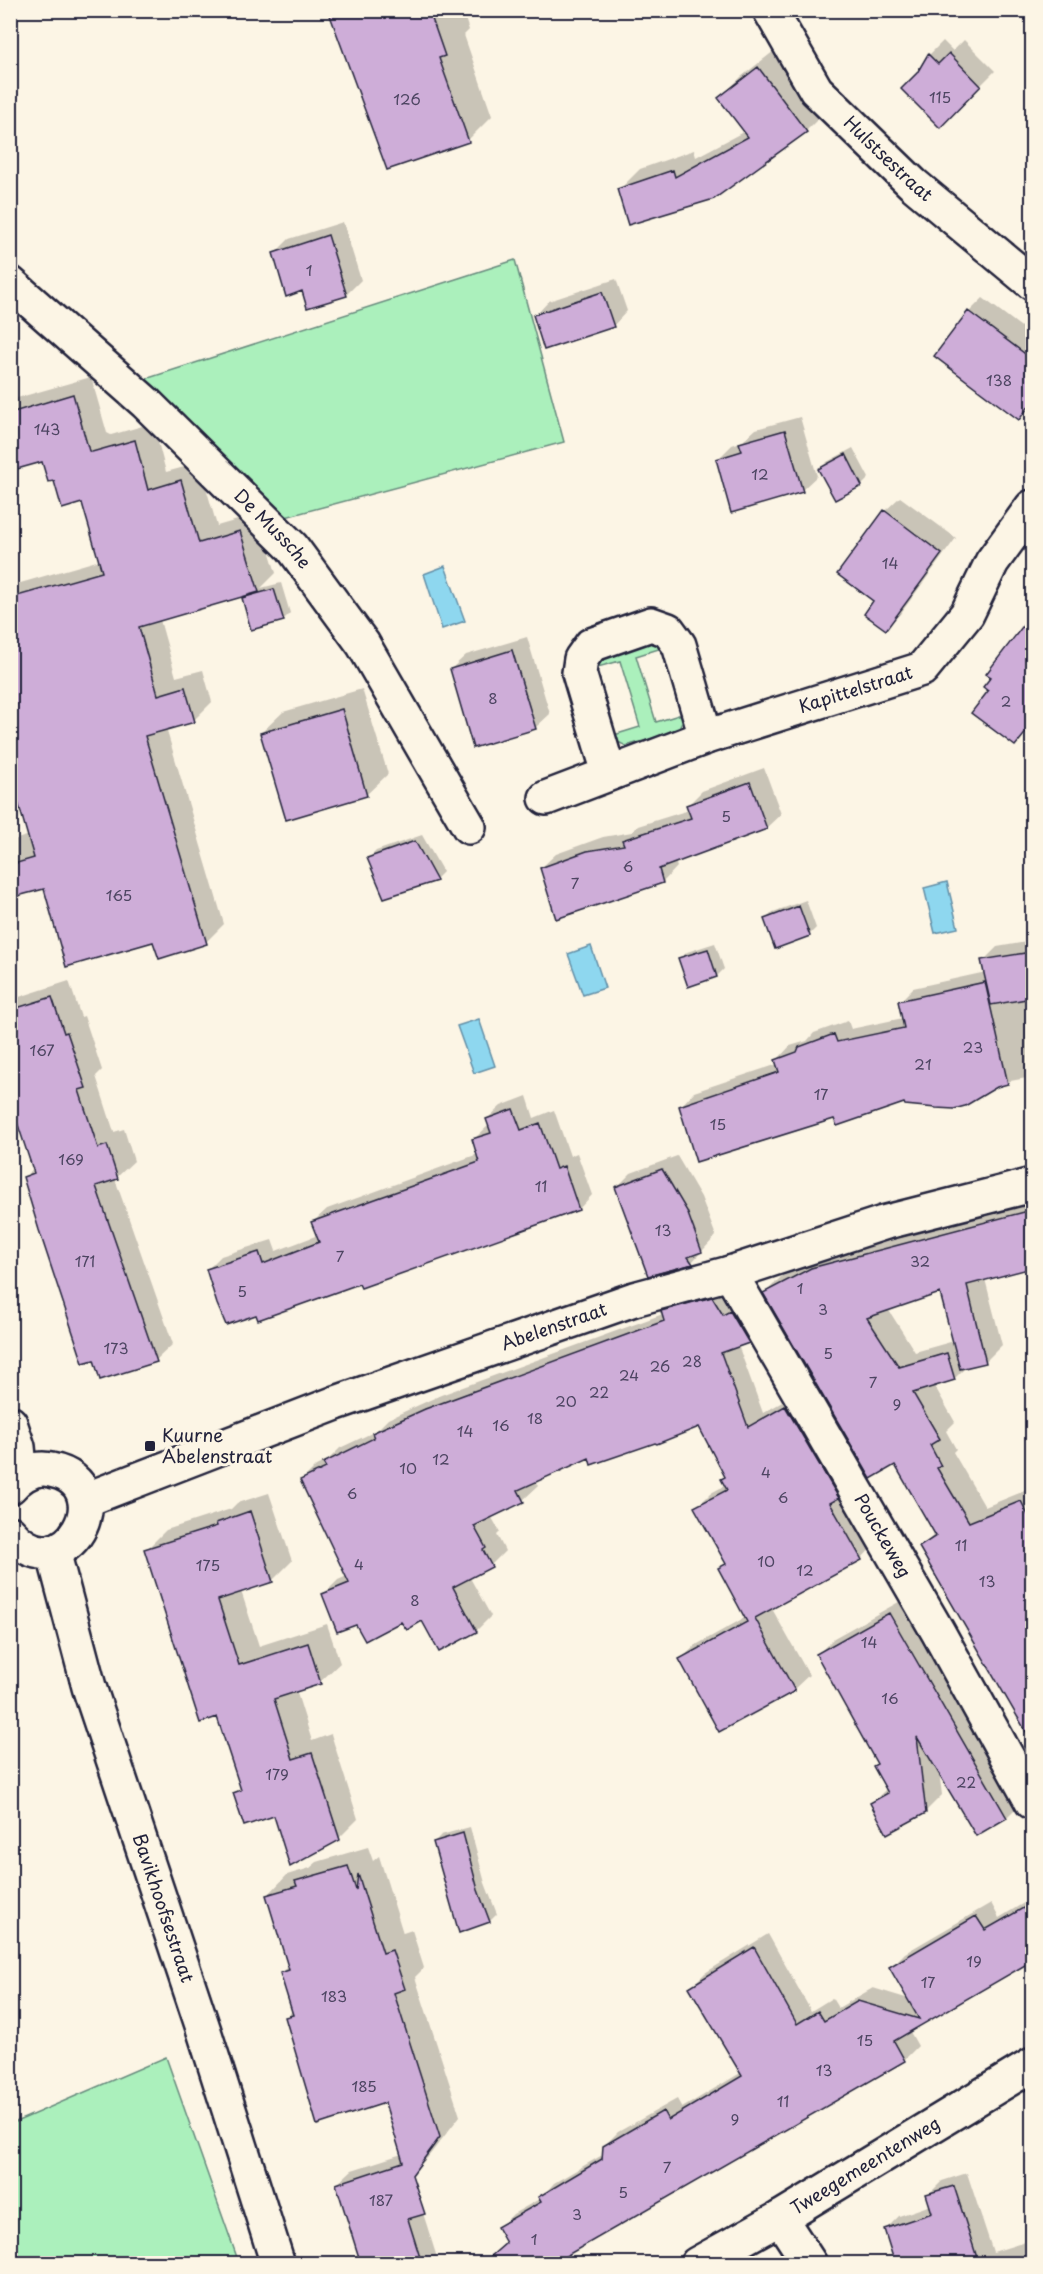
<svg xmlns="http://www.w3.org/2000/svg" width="1043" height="2274" font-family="'Playpen Sans',sans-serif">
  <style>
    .green { fill: #abf0bc; stroke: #66897c; stroke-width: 1.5 }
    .water { fill: #8ed7ef; stroke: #638fa7; stroke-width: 1.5 }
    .shadow { fill: #0003; fill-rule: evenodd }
    .building { fill: #ceadd8; stroke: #22223b; stroke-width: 1.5 }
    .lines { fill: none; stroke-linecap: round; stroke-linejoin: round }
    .street-casing { stroke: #22223b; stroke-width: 38 }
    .secondary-casing { stroke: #22223b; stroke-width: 38 }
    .street { stroke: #fcf5e5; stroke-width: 33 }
    .secondary { stroke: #fcf5e5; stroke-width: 33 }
    .poi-dot { fill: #22223b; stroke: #fcf5e5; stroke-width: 2 }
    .labels { text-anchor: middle; stroke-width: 6; stroke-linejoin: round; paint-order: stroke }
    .number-label { font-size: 15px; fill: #4d4562 }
    .street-label { font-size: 18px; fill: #22223b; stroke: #fcf5e5 }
    .poi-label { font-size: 18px; fill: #22223b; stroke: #fcf5e5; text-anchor: start }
  </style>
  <rect width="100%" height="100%" fill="#fcf5e5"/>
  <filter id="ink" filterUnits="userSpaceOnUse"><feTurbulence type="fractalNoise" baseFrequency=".0167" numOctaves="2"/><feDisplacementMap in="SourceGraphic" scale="12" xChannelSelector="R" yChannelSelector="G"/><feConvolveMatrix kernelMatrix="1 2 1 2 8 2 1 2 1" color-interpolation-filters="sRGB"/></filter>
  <g filter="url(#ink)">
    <path class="green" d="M515,260l49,182 -282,76 -143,-137z
      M650,637l11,5 1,6 -26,8 20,66 26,-8 1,6 -5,11 -52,15 -10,-5 -2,-6 26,-8 -20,-66 -26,7 5,-16z
      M166,2057l73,206h-228v-139z"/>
    <path class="water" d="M445,566l20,55 -23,8 -18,-55z
      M947,882l11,46 -23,5 -11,-45z
      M591,946l14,42 -22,7 -15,-41z
      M479,1019l16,47 -21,7 -17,-47z"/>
    <path class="shadow" d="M330,10h132l7,20 -5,5 28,81 -24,24z
      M964,40l31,31 -55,55 -22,-52 11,-19 14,-14 10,10z
      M779,47l48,63 -21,21 -93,67 -94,-8 21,-21 54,-19 2,7 49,-26 -25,-33 21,-21z
      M343,222l18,58 -15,15 -43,-6 -28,-36 14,-14z
      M616,279l11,32 -14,15 -78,-10 14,-15z
      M983,298l49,37v69l-13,14 -50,-106z
      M91,377l16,56 4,2 42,-12 13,49 33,-9 18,63 41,-12 18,59 -15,15 20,-5 9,30 -7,7 -40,-22 4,-4 -87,26 16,57 27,-7 9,32 -18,18 -28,8 58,196 -18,18 -52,-2 -109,-53 -35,10v-56l20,-6 -20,-61v-188l90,-26 -17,-59 -28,-22 -12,-19 -33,9v-69z
      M800,417l17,59 -15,14 -84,-31 14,-14 11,-4 13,-12z
      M853,448l16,30 -7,7 -27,13 -15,-29 7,-7z
      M900,497l56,41 -56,76 -14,14 -11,-28 10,-89z
      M1032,613v113l-17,18 -25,-53 36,-65 -2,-2z
      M527,637l23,77 -15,14 -84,-59 15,-14z
      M362,689l26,85 -22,21 -105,-62 22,-21z
      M764,768l17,46 -15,14 -91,33 2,6 -14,15 -122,-14 15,-14 47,-17 29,-5 6,-6 51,-16 -1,-5 14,-14z
      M422,835l21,37 -7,7 -67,-21 7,-7z
      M806,900l10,28 -7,7 -43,-16 7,-7z
      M1032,941v136l-127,24 -70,16 -154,-11 13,-14 84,-28 -1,-4 13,-14 17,-5 7,-8 34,-12 3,8 52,-11 -4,-16 14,-14 73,-16 -3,-11 14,-14z
      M715,943l9,26 -7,7 -28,9 -9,-26 7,-7z
      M69,981l12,36 3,-1 18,54 -6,6 18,56 10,-3 10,32 -19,18 58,165 -17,16 -131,-183 9,-8 -24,-73v-96z
      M527,1096l7,22 20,-8 16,46 7,-3 15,42 -13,14 -219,73 -103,31 -50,-43 14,-14 51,-16 4,11 42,-16 -5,-13 14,-13 151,-55 -5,-14 16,-15 -2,-6 14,-13z
      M677,1156l24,41 15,39 -24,26 -43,12 -32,-87 14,-14z
      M1032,1199v67l-47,13 17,66 -16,16 -19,5 -13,13 -20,6 21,37 -9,9 10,18 -3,3 32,55 47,-19v253l-111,-194 15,-14 -40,-70 -131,-170 16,-16 48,-24zM941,1291l13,50 -39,11 -27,-43z
      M727,1283l35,44 -14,14 -10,4 25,68 37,-21 75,152 -14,15 -90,48 38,68 -15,14 -113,-30 15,-14 50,-28 -26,-49 6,-6 -30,-54 15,-15 15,-8 -4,-6 4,-3 -26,-51 -45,16 -65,15 -55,25 3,5 -15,14 -32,16 9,16 -3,3 8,16 -14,14 -22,11 22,40 -15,15 -36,19 -17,-31 -67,4 -32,-29 14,-14 9,-4 -45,-96 14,-14 12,-6 12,-12 36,-17 12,-12 53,-24 222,-81 -1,-2 15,-15z
      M269,1493l23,68 -20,20 -31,10 18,55 68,-22 13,39 -20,19 -24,8 16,51 19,-7 27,85 -19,19 -64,-24 -40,-21 6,-6 -23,-72 -72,-165 20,-20 65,-21 6,-6z
      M906,1598l117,203 -16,16 -68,-46 3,24 -17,17 -53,-9 15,-15 -9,-25 -60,-109 16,-16z
      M470,1827l15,56 12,31 -7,7 -56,-79 7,-7z
      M368,1847l5,14 6,-5 24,77 9,-3 12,38 -9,9 45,139 -32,41 -17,18 28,89h-76l-26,-80 15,-14 50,-16 -16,-52 -100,-84 7,-8 -11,-37 7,-7 -22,-70 20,-21 23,-7 7,-6z
      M1032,1898v61l-123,71 9,16 -14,14 -355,204 -50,-36 14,-14 28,-16 13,-15 50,-29v-8l14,-14 59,-33 5,9 60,-36 -51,-85 14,-14 63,-39 43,77 21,-13 6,10 35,-20 36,11 -18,-32 14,-14 86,-50 8,15z
      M967,2173l26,79 39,-12v24h-136l-10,-35 13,-13 32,-11 -3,-10 14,-14z"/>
    <path class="building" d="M328,10h101l16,46 -6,2 30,84 -82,28z
      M949,53l32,33 -41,42 -39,-39 16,-16 11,-19 10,10z
      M758,67l49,65 -93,67 -86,26 -11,-36 56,-19 2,7 73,-40 -30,-39z
      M328,235l19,61 -40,12 -5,-17 -16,6 -13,-44z
      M602,292l12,35 -70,23 -11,-35z
      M968,311l64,48v43l-13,18 -85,-64z
      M73,394l16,57 3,1 43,-12 13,50 33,-10 18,63 41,-12 19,61 -120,35 19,68 27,-8 10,35 -50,14 62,208 -48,15 -6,-17 -87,25 -22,-78 -34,9v-33l24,-7 -24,-84v-176l92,-26 -20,-69 -20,6 -8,-28 -6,1 -6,-20 -32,9v-58z
      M785,430l18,62 -72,21 -15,-54 26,-8 -3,-8z
      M846,454l16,32 -27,14 -17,-31z
      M884,510l58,44 -56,76 -22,-16 9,-13 -36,-27z
      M274,589l10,32 -33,9 -9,-32z
      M1032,614v111l-17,21 -44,-33 17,-22 -5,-4 8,-10 -5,-3z
      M512,650l24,79 -63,19 -23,-79z
      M342,709l25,87 -81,24 -26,-87z
      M750,782l17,47 -108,40 4,14 -107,36 -16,-51 47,-17 37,-6 -2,-5 69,-22 -5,-13z
      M415,841l22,40 -53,17 -17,-40z
      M799,906l11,30 -35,13 -11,-30z
      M708,949l9,28 -29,10 -10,-29z
      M1032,952v46l-41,7 -10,-45z
      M985,982l23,102 -11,3 -32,19 -11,3 -18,-1 -31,-3 -1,-2 -67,23 -3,-7 -138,43 -17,-56 100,-34 -4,-12 22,-8 2,-5 35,-13 3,8 67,-14 -6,-27z
      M52,997l12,36 3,-1 19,56 -7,2 19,58 9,-3 11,34 -22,7 61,176 -57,18 -6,-20 -11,3 -44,-133 -16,-53 11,-4 -24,-72v-91z
      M513,1109l8,21 19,-7 16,46 8,-3 15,44 -218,78 -2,-4 -101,36 -2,-5 -30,10 -9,-21 -11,-35 53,-17 4,12 56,-22 -8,-20 168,-60 -7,-23 19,-6 -5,-14z
      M662,1169l25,42 15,41 -14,5 5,7 -45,12 -33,-89z
      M1032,1210v58l-65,17 19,78 -26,6 -20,-76 -73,25 32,49 48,-14 8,27 -42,13 27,46 -10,6 11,21 -4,2 32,54 52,-21 11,22v219l-113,-195 17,-11 -41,-71 -24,14 -108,-186 48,-25z
      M712,1297l11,18 7,-4 19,32 -28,10 27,74 37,-21 54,92 -9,5 32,57 -107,58 40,73 -76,41 -40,-73 68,-37 -29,-54 8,-4 -32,-57 33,-17 -6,-11 4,-2 -26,-50 -42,17 -2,-1 -64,22 -2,-7 -71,32 6,12 -50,24 12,22 -3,2 9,17 -39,20 24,45 -38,20 -17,-31 -15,9 -6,-8 -36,19 -9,-16 -19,7 -15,-38 27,-11 -49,-103 26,-12 -3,-5 51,-25 -2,-5 53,-24 239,-88 -3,-10z
      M250,1511l23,71 -55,18 21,65 69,-22 13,41 -47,15 19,60 19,-6 28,87 -50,27 -16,-51 -30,10 -11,-33 8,-3 -24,-73 -17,6 -56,-174 73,-23 -1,-3z
      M889,1613l118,205 -31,18 -59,-99 9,76 -39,21 -17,-31 18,-10 -15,-27 4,-2 -61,-110z
      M463,1833l15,57 12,32 -31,11 -26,-91z
      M348,1866l8,24 2,-16 25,79 9,-3 13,39 -11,4 46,144 -28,38 13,39 -17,5 14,45h-61l-25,-80 67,-22 -18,-59 -68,22 -32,-108 8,-2 -13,-42 9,-3 -23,-75 31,-9 -2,-5z
      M1032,1903v58l-138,80 11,20 -353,203h-70l24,-21 -9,-16 44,-25 -3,-5 64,-38 1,-13 60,-35 5,9 74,-44 -53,-89 65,-40 43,77 21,-13 6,10 34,-20 61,18 -30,-52 87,-51 9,14z
      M954,2186l25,78h-84l-11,-35 48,-16 -6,-19z"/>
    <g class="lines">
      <g class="street-casing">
        <g id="street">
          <path id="s1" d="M770,10l46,80 97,94 119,99"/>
          <path id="s2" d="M10,283l136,120 146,144 71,97 106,183"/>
          <path d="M609,773l-30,-100 2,-14 10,-14 60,-21 17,6 11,15 27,92"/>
          <path id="s3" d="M546,798l160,-61 216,-68 45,-55 25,-52 40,-55"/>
          <path id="s4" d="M730,1273l208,359 94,170"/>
          <path id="s5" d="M85,1500l251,-97 298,-104 96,-26 153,-50 149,-38"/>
          <path d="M780,2218l30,46"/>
          <path id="s6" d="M697,2264l83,-46 252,-153"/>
        </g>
      </g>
      <g class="secondary-casing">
        <g id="secondary">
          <path d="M10,1423l8,24 3,29"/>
          <path d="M10,1487c11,-12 25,-21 41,-17 74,14 13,126 -41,63"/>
          <path id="s7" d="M53,1551l36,136 115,344 74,233"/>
        </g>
      </g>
      <use href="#street" class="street"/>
      <use href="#secondary" class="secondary"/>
    </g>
  </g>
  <rect class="poi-dot" x="144" y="1440" width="12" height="12" rx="3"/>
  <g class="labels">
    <g class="number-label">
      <text x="940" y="103">115</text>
      <text x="407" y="105">126</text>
      <text x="309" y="276">1</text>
      <text x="999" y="386">138</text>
      <text x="47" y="435">143</text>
      <text x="760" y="480">12</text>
      <text x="890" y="569">14</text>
      <text x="493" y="704">8</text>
      <text x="1006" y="707">2</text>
      <text x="726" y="822">5</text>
      <text x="628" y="872">6</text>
      <text x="575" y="889">7</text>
      <text x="119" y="901">165</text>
      <text x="973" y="1053">23</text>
      <text x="42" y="1056">167</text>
      <text x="923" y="1070">21</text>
      <text x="821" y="1100">17</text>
      <text x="718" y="1130">15</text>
      <text x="71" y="1165">169</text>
      <text x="541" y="1192">11</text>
      <text x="663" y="1236">13</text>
      <text x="340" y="1262">7</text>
      <text x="85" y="1267">171</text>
      <text x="920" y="1267">32</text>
      <text x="800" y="1294">1</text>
      <text x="242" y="1297">5</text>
      <text x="823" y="1315">3</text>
      <text x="116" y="1354">173</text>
      <text x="828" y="1359">5</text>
      <text x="692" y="1367">28</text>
      <text x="660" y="1372">26</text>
      <text x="629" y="1381">24</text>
      <text x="873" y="1388">7</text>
      <text x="599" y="1398">22</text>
      <text x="566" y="1407">20</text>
      <text x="897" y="1410">9</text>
      <text x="535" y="1424">18</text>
      <text x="501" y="1431">16</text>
      <text x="465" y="1437">14</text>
      <text x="441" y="1465">12</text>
      <text x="408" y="1474">10</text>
      <text x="766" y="1478">4</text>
      <text x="352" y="1499">6</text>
      <text x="783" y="1503">6</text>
      <text x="961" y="1551">11</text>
      <text x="766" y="1567">10</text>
      <text x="359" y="1570">4</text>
      <text x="208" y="1571">175</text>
      <text x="805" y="1576">12</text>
      <text x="987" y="1587">13</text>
      <text x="415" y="1606">8</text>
      <text x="869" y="1648">14</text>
      <text x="890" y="1704">16</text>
      <text x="277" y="1780">179</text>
      <text x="966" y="1788">22</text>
      <text x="974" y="1967">19</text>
      <text x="928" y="1988">17</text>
      <text x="334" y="2002">183</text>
      <text x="865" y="2046">15</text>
      <text x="824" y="2076">13</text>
      <text x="364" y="2092">185</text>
      <text x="783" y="2107">11</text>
      <text x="735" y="2125">9</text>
      <text x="667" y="2173">7</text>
      <text x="623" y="2198">5</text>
      <text x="381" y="2206">187</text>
      <text x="577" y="2220">3</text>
      <text x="534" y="2245">1</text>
    </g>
    <g class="street-label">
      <text dy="6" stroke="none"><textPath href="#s1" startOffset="192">Hulstsestraat</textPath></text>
      <text dy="6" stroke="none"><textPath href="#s2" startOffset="360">De Mussche</textPath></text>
      <text dy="6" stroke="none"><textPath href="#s3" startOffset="328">Kapittelstraat</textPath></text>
      <text dy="6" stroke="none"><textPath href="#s5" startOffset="500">Abelenstraat</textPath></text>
      <text dy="6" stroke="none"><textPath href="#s4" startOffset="304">Pouckeweg</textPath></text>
      <text dy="6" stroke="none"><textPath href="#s7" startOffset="374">Bavikhoofsestraat</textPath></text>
      <text dy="6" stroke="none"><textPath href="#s6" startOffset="195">Tweegemeentenweg</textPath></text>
    </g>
    <g class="poi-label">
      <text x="162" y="1442">Kuurne<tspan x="162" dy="21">Abelenstraat</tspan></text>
    </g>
  </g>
  <rect width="1043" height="2274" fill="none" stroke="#fcf5e5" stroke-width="36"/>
  <rect x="18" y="18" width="1007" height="2238" fill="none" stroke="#22223b" stroke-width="2" filter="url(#ink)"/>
</svg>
